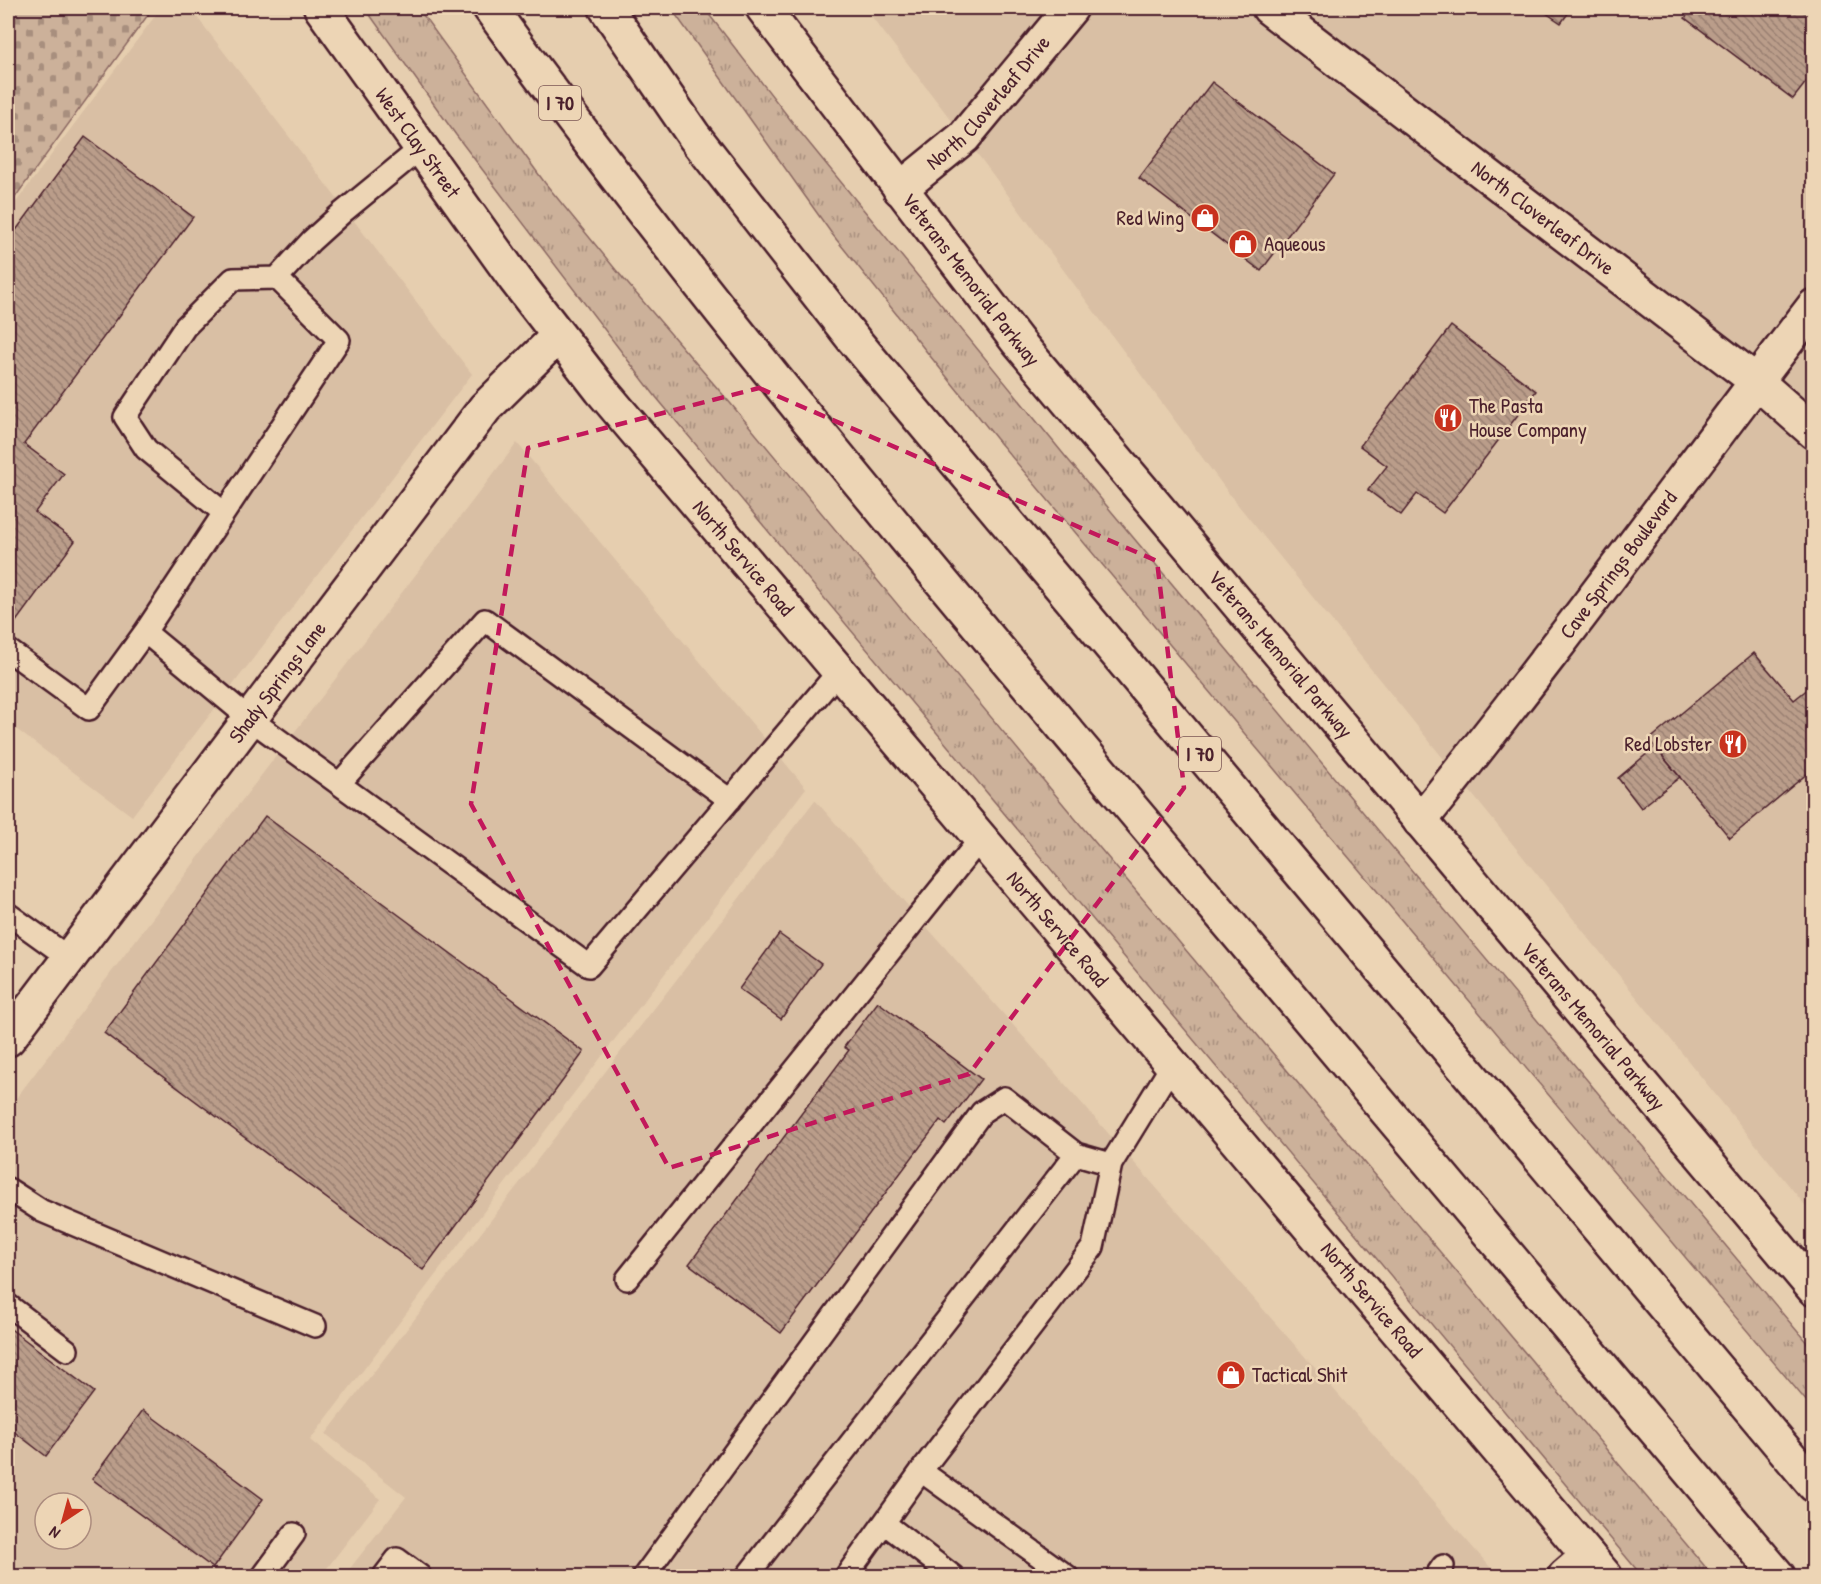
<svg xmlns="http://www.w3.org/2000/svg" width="1821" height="1584" font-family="'Patrick Hand',sans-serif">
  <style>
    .built { fill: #d9bfa4; fill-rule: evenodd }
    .grass { fill: url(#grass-tufts); stroke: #8b6862; stroke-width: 1.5 }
    .cemetery { fill: url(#cemetery-stones); stroke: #8b6862; stroke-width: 1.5 }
    .building { fill: url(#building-back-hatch); stroke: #4a1f2b; stroke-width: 1.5 }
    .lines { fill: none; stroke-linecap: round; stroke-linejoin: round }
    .service-casing { stroke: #4a1f2b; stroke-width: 26 }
    .minor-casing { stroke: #4a1f2b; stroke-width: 38 }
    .tertiary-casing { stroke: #4a1f2b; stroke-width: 38 }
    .secondary-casing { stroke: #4a1f2b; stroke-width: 38 }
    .motorway-casing { stroke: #4a1f2b; stroke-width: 38 }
    .service { stroke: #edd5b5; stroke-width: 21 }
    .minor { stroke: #edd5b5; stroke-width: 33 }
    .tertiary { stroke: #edd5b5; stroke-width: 33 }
    .secondary { stroke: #edd5b5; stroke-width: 33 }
    .motorway { stroke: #edd5b5; stroke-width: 33 }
    .marked { fill: none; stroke: #c2185b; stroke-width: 4.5; stroke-dasharray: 12 8; stroke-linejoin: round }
    .labels { text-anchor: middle; stroke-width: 5; stroke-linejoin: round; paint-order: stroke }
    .shield { fill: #edd5b5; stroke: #7b5654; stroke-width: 1.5 }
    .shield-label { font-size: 20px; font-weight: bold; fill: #4a1f2b }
    .street-label { font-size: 21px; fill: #4a1f2b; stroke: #edd5b5 }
    .poi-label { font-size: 21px; fill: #4a1f2b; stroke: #edd5b5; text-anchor: start }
  </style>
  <defs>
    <pattern id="grass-tufts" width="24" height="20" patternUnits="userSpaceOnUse" patternTransform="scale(1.5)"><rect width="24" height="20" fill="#ccb19a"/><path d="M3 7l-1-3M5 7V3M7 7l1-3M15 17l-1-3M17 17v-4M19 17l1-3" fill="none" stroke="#a88f7e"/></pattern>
    <pattern id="cemetery-stones" width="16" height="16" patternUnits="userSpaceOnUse" patternTransform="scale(1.5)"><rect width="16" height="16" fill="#ccb19a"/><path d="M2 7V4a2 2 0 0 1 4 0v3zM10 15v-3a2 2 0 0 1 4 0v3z" fill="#a88f7e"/></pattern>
    <pattern id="building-back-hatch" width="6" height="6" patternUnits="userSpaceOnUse" patternTransform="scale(1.5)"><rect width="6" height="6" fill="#ba9d8a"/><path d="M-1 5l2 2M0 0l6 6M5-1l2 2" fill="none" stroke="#997f71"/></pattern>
  </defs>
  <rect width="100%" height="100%" fill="#e6ceaf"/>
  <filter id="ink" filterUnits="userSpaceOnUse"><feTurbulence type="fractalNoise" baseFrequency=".0167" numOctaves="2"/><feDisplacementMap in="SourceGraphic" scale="12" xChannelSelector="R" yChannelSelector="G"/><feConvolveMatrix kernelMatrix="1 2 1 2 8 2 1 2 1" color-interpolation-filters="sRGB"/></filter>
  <g filter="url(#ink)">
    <path class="built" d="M161,8h29l282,366 -340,442 -124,-93v-510z
      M865,8h948v1207l-583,-720 -245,-331z
      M517,443l289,345 -496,652 70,59 -59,77h-313v-467l202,-267zM45,1503h36v36h-36z
      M815,800l683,776h-1154l62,-79 -80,-63z"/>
    <path class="grass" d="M365,8h53l127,175 71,87 115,134 352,424 630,748h-71l-986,-1179 -200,-262z
      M671,8h33l96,124 265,324 748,894v59l-813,-966 -168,-209z"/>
    <path class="cemetery" d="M8,8h145l-145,199z"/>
    <path class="building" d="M1546,8h26l-11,15 -18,-12z
      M1693,8h121v64l-21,27 -108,-81z
      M1212,82l122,92 -73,97 -122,-93z
      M85,137l108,80 -169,227 40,30 -29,38 40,29 -60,82 -7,-6v-376z
      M1451,326l85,65 -93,122 -26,-19 -16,21 -33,-25 19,-24 -27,-20z
      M1754,653l40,47 20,-16v84l-84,70 -81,-98z
      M1655,747l25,30 -39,31 -23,-30z
      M265,816l319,236 -161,218 -319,-237z
      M779,934l42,30 -40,55 -42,-30z
      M878,1002l103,77 -35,46 -6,-5 -159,213 -92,-69 160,-214 -5,-3z
      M8,1327l86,65 -48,64 -38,-29z
      M143,1410l120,89 -50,69 -121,-89z"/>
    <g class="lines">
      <g class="service-casing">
        <path id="service" d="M421,148l-78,64 -32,29 -34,37 62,62 -194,292 105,87 339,247 250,-295
          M224,513l-78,-64 -21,-32 60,-90 48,-48 44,-1
          M8,650l81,59 56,-77
          M339,784l146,-164 245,180
          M8,914l61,44
          M8,1189l34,22 273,115
          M627,1279l354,-441
          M8,1305l59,45
          M921,1471l146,105
          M884,1523l69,53
          M263,1576l31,-42
          M384,1576l13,-17 23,17
          M644,1576l338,-464 22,-14 72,56 35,10
          M747,1576l329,-422
          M846,1576l75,-105 172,-224 18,-83 61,-99
          M1436,1576l7,-10"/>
      </g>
      <g class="minor-casing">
        <g id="minor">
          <path id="s1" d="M1269,8l487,373 58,51"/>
          <path id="s2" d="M900,189l64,-52 107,-129"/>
          <path id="s3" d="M8,1039l477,-631 73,-72"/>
          <path d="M1565,1576l23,-20"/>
        </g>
      </g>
      <g class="tertiary-casing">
        <g id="tertiary">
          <path id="s4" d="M321,8l194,271 86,111 1004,1186"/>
          <path id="s5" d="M1420,821c136,-168 262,-343 394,-515"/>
        </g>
      </g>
      <g class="secondary-casing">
        <g id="secondary">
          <path id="s6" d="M763,8l255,334 796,947"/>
        </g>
      </g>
      <g class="motorway-casing">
        <path id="motorway" d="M490,8c202,278 423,541 644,803 215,255 429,510 644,765
          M606,8l88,128 160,204 960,1145"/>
      </g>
      <use href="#service" class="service"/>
      <use href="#minor" class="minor"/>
      <use href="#tertiary" class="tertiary"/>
      <use href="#secondary" class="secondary"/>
      <use href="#motorway" class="motorway"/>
    </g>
  </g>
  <path class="marked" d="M759,388l398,173 27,227 -215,286 -300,94 -198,-364 57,-356z"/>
  <defs>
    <g id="shop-disc" transform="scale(1.5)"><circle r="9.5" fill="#c8321e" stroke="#edd5b5"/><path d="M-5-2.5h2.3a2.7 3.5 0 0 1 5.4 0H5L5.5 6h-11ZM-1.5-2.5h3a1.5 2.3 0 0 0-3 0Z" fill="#fff"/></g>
    <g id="restaurant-disc" transform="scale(1.5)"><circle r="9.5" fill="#c8321e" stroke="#edd5b5"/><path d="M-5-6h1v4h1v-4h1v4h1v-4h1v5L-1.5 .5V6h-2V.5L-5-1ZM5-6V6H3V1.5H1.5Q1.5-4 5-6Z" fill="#fff"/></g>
  </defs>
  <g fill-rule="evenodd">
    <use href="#shop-disc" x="1205" y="218"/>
    <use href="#shop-disc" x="1243" y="244"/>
    <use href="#restaurant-disc" x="1448" y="418"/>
    <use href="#restaurant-disc" x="1733" y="744"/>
    <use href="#shop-disc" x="1231" y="1375"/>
  </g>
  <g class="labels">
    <g class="shield">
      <rect x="539" y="86" width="42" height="34" rx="4.5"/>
      <rect x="1179" y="737" width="42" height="34" rx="4.5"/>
    </g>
    <g class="shield-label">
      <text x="560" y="110">I 70</text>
      <text x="1200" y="761">I 70</text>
    </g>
    <g class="street-label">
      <text dy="7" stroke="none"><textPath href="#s2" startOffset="124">North Cloverleaf Drive</textPath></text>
      <text dy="7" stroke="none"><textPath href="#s4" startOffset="166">West Clay Street</textPath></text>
      <text dy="7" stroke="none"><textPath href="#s1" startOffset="345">North Cloverleaf Drive</textPath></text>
      <text dy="7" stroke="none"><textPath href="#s6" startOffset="342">Veterans Memorial Parkway</textPath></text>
      <text dy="7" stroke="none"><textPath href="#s4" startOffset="694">North Service Road</textPath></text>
      <text dy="7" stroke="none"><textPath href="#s5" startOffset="324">Cave Springs Boulevard</textPath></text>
      <text dy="7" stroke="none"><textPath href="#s6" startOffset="828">Veterans Memorial Parkway</textPath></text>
      <text dy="7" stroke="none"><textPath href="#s3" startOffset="447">Shady Springs Lane</textPath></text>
      <text dy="7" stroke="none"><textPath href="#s4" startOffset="1180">North Service Road</textPath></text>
      <text dy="7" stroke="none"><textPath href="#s6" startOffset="1314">Veterans Memorial Parkway</textPath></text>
      <text dy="7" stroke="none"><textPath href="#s4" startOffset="1666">North Service Road</textPath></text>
    </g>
    <g class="poi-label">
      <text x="1184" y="225" text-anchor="end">Red Wing</text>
      <text x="1264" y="251">Aqueous</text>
      <text x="1469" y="413">The Pasta<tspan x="1469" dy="24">House Company</tspan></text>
      <text x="1712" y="751" text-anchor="end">Red Lobster</text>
      <text x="1252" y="1382">Tactical Shit</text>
    </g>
  </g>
  <rect width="1821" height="1584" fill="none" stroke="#edd5b5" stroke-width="30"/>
  <rect x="15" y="15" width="1791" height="1554" fill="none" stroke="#4a1f2b" stroke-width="2" filter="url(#ink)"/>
  <g transform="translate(63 1521) rotate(216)"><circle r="28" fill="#edd5b5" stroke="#ac8c7e" stroke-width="1.5"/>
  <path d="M0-4.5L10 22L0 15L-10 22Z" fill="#c8321e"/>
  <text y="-9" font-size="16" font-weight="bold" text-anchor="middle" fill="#4a1f2b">N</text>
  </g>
</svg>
